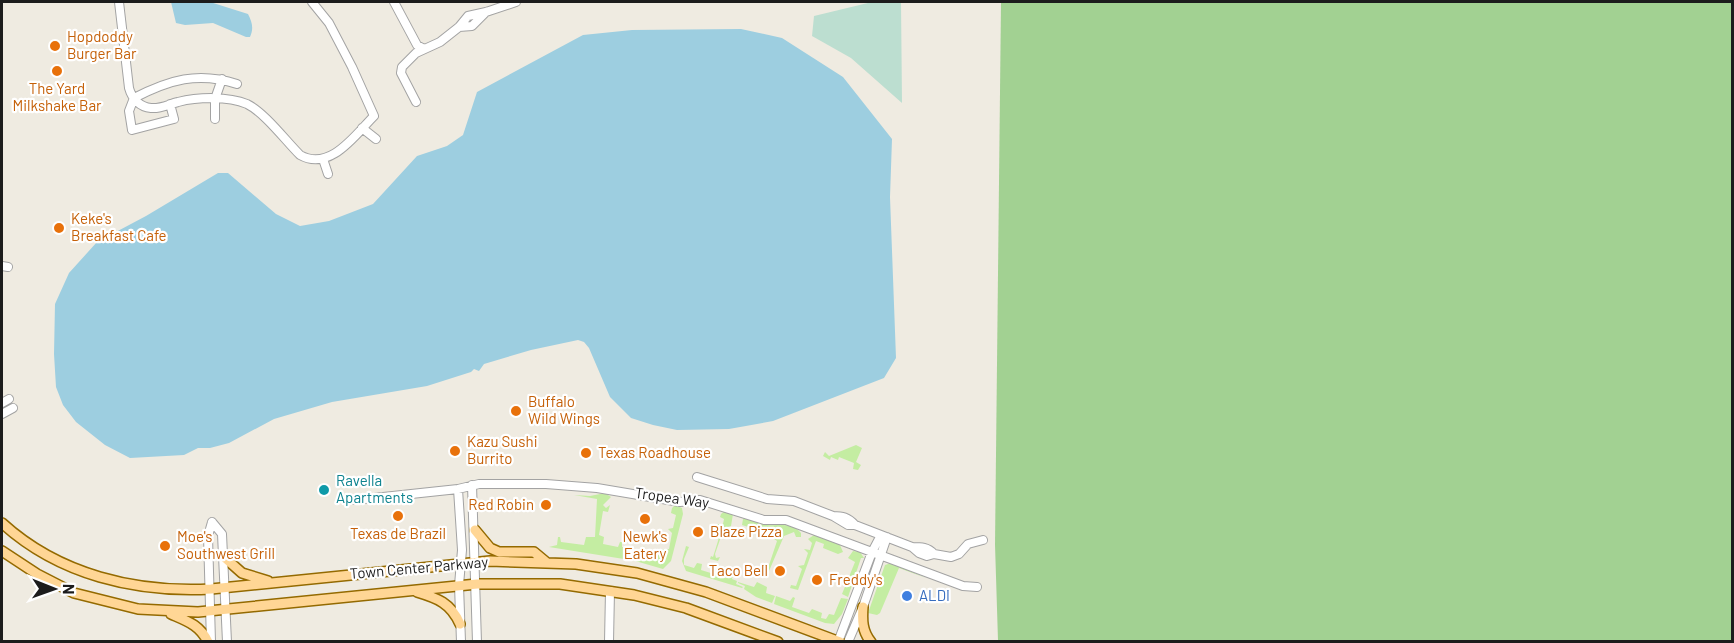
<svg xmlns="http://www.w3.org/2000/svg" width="1734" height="643" font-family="Barlow,sans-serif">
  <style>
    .grass { fill: #c4eda2 }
    .forest { fill: #a2d192 }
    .wetland { fill: #bcded0 }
    .water { fill: #9dcee0 }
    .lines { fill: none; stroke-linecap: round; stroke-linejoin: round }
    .minor-casing { stroke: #a3a3a3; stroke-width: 10 }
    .major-casing { stroke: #946a00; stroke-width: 12 }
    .minor { stroke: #fff; stroke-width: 8 }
    .major { stroke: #ffd695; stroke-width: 9 }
    .food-dot { fill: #e8710a; stroke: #fff; stroke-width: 2 }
    .culture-dot { fill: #0f9aa8; stroke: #fff; stroke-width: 2 }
    .shop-dot { fill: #3f7fe0; stroke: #fff; stroke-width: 2 }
    .labels { text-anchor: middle; stroke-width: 4.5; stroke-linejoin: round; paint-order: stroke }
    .food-label { font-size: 15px; fill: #c56008; stroke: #fff; text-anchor: start }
    .culture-label { font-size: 15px; fill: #0d838f; stroke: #fff; text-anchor: start }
    .street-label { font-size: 15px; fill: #1c1c1c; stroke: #fff }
    .shop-label { font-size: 15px; fill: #366cbe; stroke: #fff; text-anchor: start }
  </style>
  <rect width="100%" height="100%" fill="#efebe1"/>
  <path class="grass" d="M856,445l6,3 -6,14 5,3 -3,5 -5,-1 1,-6 -15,-6 -1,3 -7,-3 -1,3 -7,-4 2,-4 4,4z
    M605,493l6,4 -8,8 3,3 4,-3 -2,7 -5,-1 -4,24 5,2 -1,7 15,3 2,-5h2v5l10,3 -2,10 -81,-13 8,-2 1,-8h2l1,5 23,3 2,-8h9l2,-38 -23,-4 16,1z
    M675,505l7,3 1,6 -12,47 -8,8 -31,-9 2,-10 8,1 2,-5 1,6 16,3 2,-6h6l3,-16 -4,-4 5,-1 3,-13 -5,-2 1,-5z
    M725,511l8,3 -2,12 -7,2 -9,26 1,4 4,-1 -2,4 -8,-2 1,-3 2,1 9,-29 -4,-1 -1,-3h6l1,-5 -4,-2 1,-3z
    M747,518c6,3 13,6 20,7 13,1 24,-3 34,8v4h-5l-2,-5 -10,4 -18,42 -6,-4h6l11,-33 -4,-3 1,-6 -8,-2 -2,2 -22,-7 1,-6z
    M814,535l26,10 3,7 -5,2 -15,-6 1,-4 -8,-3 -18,49 -8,-2 1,-3 5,1 6,-17 -4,-3 6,-1 4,-12 -4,-4 6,1 2,-7 -4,-4z
    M686,546l3,1 -5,12v6l10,3 3,-5 5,1 -1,6 26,8 1,-5 5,1 -1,5 5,2 -1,3 7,3 -1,1 -56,-17 -4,-10z
    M853,551l7,1 4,6h-3l-13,39 -6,-3 13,-32 -7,-4z
    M891,563l35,15 -27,-10 -19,45 -3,2 -9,-2 17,-48z
    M738,582l16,5 3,-5 10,5 -1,6 9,3 -3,7 -16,-6 -12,-8 1,-3 -7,-3z
    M776,596l14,5 3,-4 2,1 -3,9 17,6 3,-4 10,4 -1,5 5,1 3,-5 5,1 7,-17 7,1 -6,15 -8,10 -9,-1 -51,-19z"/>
  <path class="forest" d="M1001,2h731v639h-734l-3,-96z"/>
  <path class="wetland" d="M872,2h29l1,101 -51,-45 -39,-22 2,-20z"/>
  <path class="water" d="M171,2h39l38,12c4,8 6,14 2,23h-4l-33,-14 -28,2 -9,-2z
    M741,29l41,9 61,39 49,62 -2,58 6,161 -12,20 -111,43 -44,8 -52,1 -24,-5 -22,-7 -21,-21 -21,-49 -5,-6 -6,-2 -47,10 -47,14 -5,7 -5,-2 -3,3 -44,14 -95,16 -58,17 -45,24 -19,5h-12l-14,7 -54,3 -25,-13 -29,-23 -13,-17 -7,-18 -2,-33 1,-50 14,-31 28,-31 49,-26 72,-43h10l48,41 24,12 29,-5 44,-17 44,-48 30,-10 16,-11 14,-43 106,-57 49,-5z"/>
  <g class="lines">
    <g class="minor-casing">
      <path id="minor" d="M119,2l10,86c3,11 11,19 22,20 10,1 18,-4 27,-6 20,-5 50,-6 69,2 18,9 38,36 53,51 30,17 55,-20 74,-39l-22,-49 -23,-44 -17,-21
        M394,2l23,43 7,4
        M459,27l13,-1 14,-14
        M416,102l-15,-29 1,-6 14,-14 24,-11 19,-15 9,-11 18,-4 30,-10
        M170,104l4,15 -42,11 -3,-19 5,-13c35,-18 64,-27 103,-14
        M215,119v-20l7,-20
        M362,128l14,11
        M323,159l5,15
        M2,266l6,1
        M2,403l7,-4
        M2,414l11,-6
        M697,477l70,22 27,2 39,15 15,9h7l57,22c9,0 16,0 22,7
        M472,485l5,157
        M458,489l4,61 -3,35 2,57
        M355,500l103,-11 21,-5h67l51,4 83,14 20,-2 64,20h22l177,66 14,1
        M833,516c9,0 15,1 22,9
        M212,522l10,12 5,108
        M912,547l7,6 8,3 7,-2 17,3 8,-3 9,-10 15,-4
        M211,642l-3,-106 4,-14
        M609,642l1,-51
        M838,642l34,-90 9,-17
        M848,642l15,-35 24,-70"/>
    </g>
    <g class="major-casing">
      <path id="major" d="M2,523c57,52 134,70 209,66l279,-28 86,3 61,9 69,19 134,50
        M475,530l15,18 9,4h35l12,10
        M2,551l35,23 37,19 64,16 60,3 279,-28h83l74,11 52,13 92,34
        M224,557l18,16 26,8
        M417,592c20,6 34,11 43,32
        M863,607c-1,13 -1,24 8,35
        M171,614c16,7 29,11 37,28"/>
    </g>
    <use href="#minor" class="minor"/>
    <use href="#major" class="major"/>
  </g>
  <g class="food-dot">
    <circle cx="55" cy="46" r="6"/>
    <circle cx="57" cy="71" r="6"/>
    <circle cx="59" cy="228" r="6"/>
    <circle cx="516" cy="411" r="6"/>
    <circle cx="455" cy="451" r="6"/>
    <circle cx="586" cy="453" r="6"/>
    <circle cx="546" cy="505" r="6"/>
    <circle cx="398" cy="516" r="6"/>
    <circle cx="645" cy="519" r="6"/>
    <circle cx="698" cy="532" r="6"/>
    <circle cx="165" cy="546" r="6"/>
    <circle cx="780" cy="571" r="6"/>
    <circle cx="817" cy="580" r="6"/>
  </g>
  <circle class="culture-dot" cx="324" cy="490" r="6"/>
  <circle class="shop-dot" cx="907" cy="596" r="6"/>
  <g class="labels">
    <g class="food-label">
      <text x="67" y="42">Hopdoddy<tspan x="67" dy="17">Burger Bar</tspan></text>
      <text x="57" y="94" text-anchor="middle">The Yard<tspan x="57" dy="17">Milkshake Bar</tspan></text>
      <text x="71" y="224">Keke's<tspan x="71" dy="17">Breakfast Cafe</tspan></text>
      <text x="528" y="407">Buffalo<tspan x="528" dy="17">Wild Wings</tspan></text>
      <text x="467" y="447">Kazu Sushi<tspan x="467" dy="17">Burrito</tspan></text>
      <text x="598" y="458">Texas Roadhouse</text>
      <text x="534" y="510" text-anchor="end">Red Robin</text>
      <text x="710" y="537">Blaze Pizza</text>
      <text x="398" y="539" text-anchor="middle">Texas de Brazil</text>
      <text x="177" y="542">Moe's<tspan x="177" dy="17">Southwest Grill</tspan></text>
      <text x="645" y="542" text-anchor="middle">Newk's<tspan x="645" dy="17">Eatery</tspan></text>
      <text x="768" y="576" text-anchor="end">Taco Bell</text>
      <text x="829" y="585">Freddy's</text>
    </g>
    <g class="culture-label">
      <text x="336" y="486">Ravella<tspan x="336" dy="17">Apartments</tspan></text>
    </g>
    <g class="street-label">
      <text transform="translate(672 498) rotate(8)" y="5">Tropea Way</text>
      <text transform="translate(419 568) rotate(-5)" y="5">Town Center Parkway</text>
    </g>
    <g class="shop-label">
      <text x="919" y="601">ALDI</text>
    </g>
  </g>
  <rect width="1734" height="643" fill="none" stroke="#1c1c1c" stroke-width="6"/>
  <g transform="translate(54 589) rotate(91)" stroke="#ffffff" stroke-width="4.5" paint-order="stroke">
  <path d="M0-4.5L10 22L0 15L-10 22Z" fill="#1c1c1c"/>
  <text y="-9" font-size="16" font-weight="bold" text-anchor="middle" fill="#1c1c1c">N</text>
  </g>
</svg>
